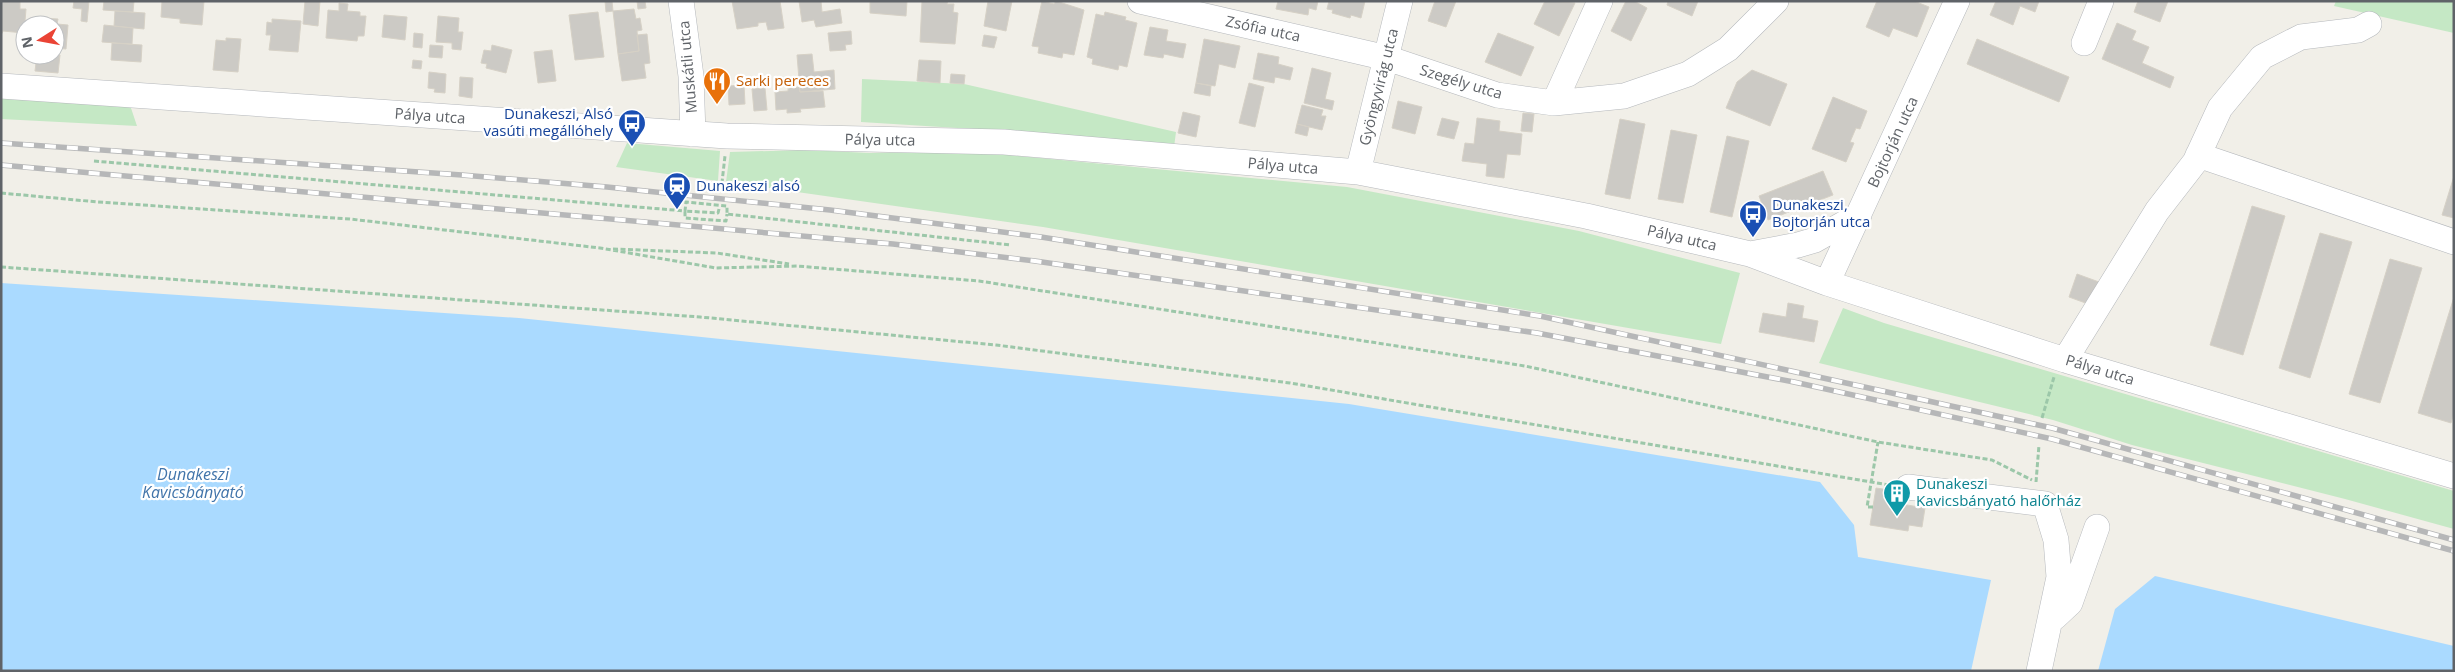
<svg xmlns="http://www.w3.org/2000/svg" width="2455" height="672" font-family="'Open Sans',sans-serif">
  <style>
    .green { fill: #c5e8c5 }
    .water { fill: #aadaff }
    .building { fill: #cccac5; stroke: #d6d1c6 }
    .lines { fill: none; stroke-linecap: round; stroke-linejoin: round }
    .minor-casing { stroke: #b5b8bc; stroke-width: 26 }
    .path { stroke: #9cc7a9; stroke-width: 3; stroke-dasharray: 5 2.5; stroke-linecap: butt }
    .minor { stroke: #fff; stroke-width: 25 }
    .rail-casing { stroke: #b6b7b8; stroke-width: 5.5 }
    .rail { stroke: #fff; stroke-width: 4; stroke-dasharray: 11; stroke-linecap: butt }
    .labels { text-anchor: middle; stroke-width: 4.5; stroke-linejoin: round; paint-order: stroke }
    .street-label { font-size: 15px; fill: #5f6368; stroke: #fff }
    .food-label { font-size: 15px; fill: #c56008; stroke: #fff; text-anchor: start }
    .transit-label { font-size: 15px; fill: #164399; stroke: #fff; text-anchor: start }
    .culture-label { font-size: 15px; fill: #0d838f; stroke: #fff; text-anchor: start }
    .water-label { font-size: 16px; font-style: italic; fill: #4174aa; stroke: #fff }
  </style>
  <rect width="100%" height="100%" fill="#f1efe8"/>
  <path class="green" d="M2336,1h118v32l-120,-27z
    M862,79l102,5 212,48 -2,15 -151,-15 -162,-10z
    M1,95l129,10 7,21 -136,-7z
    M627,143l93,8 -2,30 -102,-14z
    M806,150l64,3 97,-2 380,36 232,44 161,42 -19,71 -678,-117 -317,-45 4,-30z
    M1843,308l41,15 570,168v38l-109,-30 -213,-54 -79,-25 -234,-57z"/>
  <path class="water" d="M1,283l518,35 830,86 471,78 34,43 4,32 133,23 -20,91h-1970z
    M2155,576l299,70v25h-356l17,-62z"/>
  <path class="building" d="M1,1h19v8h6l-2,24 -21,-2 -2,4z
    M74,1h15l-2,21 -6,-1 1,-12 -9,-1z
    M104,1h30l-1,11 -30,-2z
    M162,1h42l-2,24 -22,-2v-4l-19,-2z
    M305,1h15l-2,25 -15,-2z
    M605,1h7l1,10 -7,1z
    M637,1h8l1,7 -8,1z
    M732,1h48l4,27 -16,2 -2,-8 -8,1v3l-21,3z
    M799,1h22l1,11 18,-3 2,14 -26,4 -2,-7 -12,2z
    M870,1h37l-1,15 -36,-3z
    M922,1h26l-1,3h7l-1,8 5,1 -3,31 -35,-2z
    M988,1h24l-6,30 -22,-5z
    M1042,1l12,3 2,-3 28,9 -10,45 -11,-2 -1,5 -24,-5 1,-6 -7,-1z
    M1278,1h40l-2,9 -7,-2 -1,7 -32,-6z
    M1329,1h36l-4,17 -10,-3 -1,3 -18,-5 1,-3 -6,-1z
    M1435,1h21l-10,26 -18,-6z
    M1545,1l30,2 -16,33 -25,-12z
    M1626,1h8l13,7 -16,33 -20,-10z
    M1668,1h30l-6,15 -25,-11z
    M1877,1h37l15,6 -12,30 -24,-9 -4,9 -23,-10z
    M1996,1h43l-4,11 -15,-6 -7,19 -23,-10z
    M2138,1h30l-8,21 -26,-10z
    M339,3l9,1 -1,7 13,1v4h6l-2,20h-6l-1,5 -31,-3 2,-28 11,1z
    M634,9l2,10 4,-1 2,12 -5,1 2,20 -21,3 -5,-43z
    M115,11l30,2 -1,16 -30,-3z
    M598,12l6,45 -29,3 -6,-45z
    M1105,12l21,5 -1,3 12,3 -10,44 -8,-2 -1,5 -26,-6 1,-5 -6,-2 9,-43 8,2z
    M384,15l23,2 -2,23 -23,-3z
    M438,16l21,2 -1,14h5l-2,18 -9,-1v-6l-16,-1z
    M40,18l18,1 -1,5 11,1 -2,24 -11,-1v-23h-16z
    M272,19l29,2 -3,31 -29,-2 2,-15h-5l1,-13 5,1z
    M2117,23l19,8 -4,9 17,7 -7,16 32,14 -4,11 -68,-29z
    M104,25l29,3 -1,16 -30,-2z
    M1150,27l18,3 -2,11 20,3 -3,14 -19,-4 -1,4 -19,-3z
    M851,31l1,13 -7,1 1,5 -16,1 -2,-18z
    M414,33l9,1 -1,14 -9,-1z
    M1498,33l36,14 -13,29 -36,-14z
    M647,34l3,29 -6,1 2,14 -24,3 -4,-27 21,-3 -2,-16z
    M984,35l13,2 -3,11 -12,-2z
    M226,38l15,1 -3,33 -25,-2 3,-30 10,1z
    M1204,39l36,7 -5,22 -16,-4 -4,22 -19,-3z
    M1977,39l92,38 -10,25 -92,-38z
    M112,43l30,2 -1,17 -30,-2z
    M430,45l13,1 -1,12 -13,-1z
    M492,45l20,5 -6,23 -20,-5 1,-4 -6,-1 3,-13 7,1z
    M552,50l4,31 -18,2 -4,-31z
    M1258,53l21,4 -1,7 15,4 -3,12 -15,-3 -1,6 -21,-4z
    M812,54l2,18 20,-2 1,19 -35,3 -3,-37z
    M37,55h23l-2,18 -23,-2z
    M413,60l9,1 -1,8 -9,-1z
    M919,60l22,1 -1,22 -23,-2z
    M1312,68l19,5 -6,26 9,2 -2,9 -28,-7z
    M1752,70l35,14 -17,42 -44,-18 11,-26z
    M429,72l17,2 -1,19 -11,-1 1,-3 -7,-1z
    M951,74l14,1 -1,9 -14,-1z
    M460,77l13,1 -1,20 -13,-2z
    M1196,83l15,3 -1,10 -16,-3z
    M1249,83l15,4 -9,40 -16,-4z
    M744,85l1,19 -16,1 -1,-19z
    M799,87l1,5 23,-1 2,16 -25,2 1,3 -14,1v-4l-11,1 -1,-18 13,-1v-3z
    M765,88l2,22 -13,1 -2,-22z
    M1833,97l34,14 -7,18 -4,-1 -6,14 4,1 -8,19 -34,-13z
    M1398,101l24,6 -7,27 -23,-6z
    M1302,105l21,5 -2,6h5l-4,14 -25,-6z
    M1183,112l17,4 -4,21 -18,-4z
    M1523,113l11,1 -2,18 -11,-1z
    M1442,118l17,4 -5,17 -17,-4z
    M1477,118l23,3 -1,10 23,3 -2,21 -13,-1 -3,24 -18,-2 1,-12 -25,-3 3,-18 9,1z
    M1620,119l25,5 -15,75 -25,-5z
    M1297,124l12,3 -2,9 -12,-3z
    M1671,130l26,5 -14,68 -25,-4z
    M1727,136l22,5 -17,76 -22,-5z
    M1823,171l10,24 -65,25 -9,-24z
    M2454,176v42l-12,-3z
    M2252,206l33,10 -42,139 -33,-10z
    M2320,233l32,9 -42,136 -31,-10z
    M2390,259l32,9 -42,135 -31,-9z
    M2077,274l22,8 -8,23 -22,-8z
    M2454,297v116l-3,10 -33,-10z
    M1788,303l16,3 -2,12 16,3 -4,21 -55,-10 4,-19 23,4z
    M1876,488l27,4 -2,12 24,4 -3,19 -13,-2 -1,6 -38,-6z"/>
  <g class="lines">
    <g class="minor-casing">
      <path id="minor" d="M681,1l10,75 2,58
        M1140,1l247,57 110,37 57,8 70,-7 64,-22 40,-25 48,-48
        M2084,43l17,-42
        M1,86l726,50 277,6 354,30 228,44 164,38 77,29 238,77 389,116
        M1554,103l46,-102
        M2198,155l256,87
        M1358,172l42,-171
        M1750,254l48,-9 17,-5 44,-25
        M1827,283l130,-282
        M2065,360l92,-149 38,-49 25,-54 42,-51 39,-20 57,-7 11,-6
        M1908,487l137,17 11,36 3,37 -20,94
        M2055,617l15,-14 27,-76"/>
    </g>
    <path class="path" d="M94,161l591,50 1,-9 41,4v8l284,31
      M721,191l4,-35
      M1,193l97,9 252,17 250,29 116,20 81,-2 182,15 546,85 353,76 114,18 40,20
      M719,209l-1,4 -33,-2v7l41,3 1,-7
      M613,249l104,4 72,11
      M1,267l699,50 296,28 294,38 599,102
      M2042,418l12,-41
      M2036,482l3,-37
      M1873,507h-6l11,-65"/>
    <use href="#minor" class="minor"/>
    <g class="rail-casing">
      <path id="rail" d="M1,143l461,32 145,12 223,23 211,27 499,79 512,112 402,112
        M1,165l892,79 142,17 502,72 257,49 258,57 402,112"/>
    </g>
    <use href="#rail" class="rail"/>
  </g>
  <defs>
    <g id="restaurant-pin" transform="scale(1.4375)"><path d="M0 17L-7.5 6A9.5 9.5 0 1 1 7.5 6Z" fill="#e8710a" stroke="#fff"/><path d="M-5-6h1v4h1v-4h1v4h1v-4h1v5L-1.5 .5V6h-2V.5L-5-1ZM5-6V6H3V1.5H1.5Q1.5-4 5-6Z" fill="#fff"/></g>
    <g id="bus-pin" transform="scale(1.4375)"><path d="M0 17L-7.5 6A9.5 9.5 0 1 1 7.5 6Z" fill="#1a4fb4" stroke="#fff"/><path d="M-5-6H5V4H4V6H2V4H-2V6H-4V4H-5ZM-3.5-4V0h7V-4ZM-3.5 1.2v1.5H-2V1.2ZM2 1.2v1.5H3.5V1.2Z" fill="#fff"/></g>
    <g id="station-pin" transform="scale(1.4375)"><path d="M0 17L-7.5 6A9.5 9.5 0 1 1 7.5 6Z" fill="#1a4fb4" stroke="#fff"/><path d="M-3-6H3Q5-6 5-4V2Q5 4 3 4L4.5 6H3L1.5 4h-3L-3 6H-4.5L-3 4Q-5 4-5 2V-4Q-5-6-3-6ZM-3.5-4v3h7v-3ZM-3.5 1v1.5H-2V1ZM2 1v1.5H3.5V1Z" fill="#fff"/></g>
    <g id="building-pin" transform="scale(1.4375)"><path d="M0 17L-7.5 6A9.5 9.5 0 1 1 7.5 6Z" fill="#0f9aa8" stroke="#fff"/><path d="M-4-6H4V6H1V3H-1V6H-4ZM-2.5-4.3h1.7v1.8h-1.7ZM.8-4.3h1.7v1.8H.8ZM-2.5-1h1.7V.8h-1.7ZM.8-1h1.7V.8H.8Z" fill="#fff"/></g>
  </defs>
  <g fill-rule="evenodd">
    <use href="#restaurant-pin" x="717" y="81"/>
    <use href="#bus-pin" x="632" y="123"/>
    <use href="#station-pin" x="677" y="186"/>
    <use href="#bus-pin" x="1753" y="214"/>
    <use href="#building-pin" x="1897" y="493"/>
  </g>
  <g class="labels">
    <g class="street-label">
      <text transform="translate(1263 29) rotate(12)" y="5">Zsófia utca</text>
      <text transform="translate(688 67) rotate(-95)" y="5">Muskátli utca</text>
      <text transform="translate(1461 82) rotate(17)" y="5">Szegély utca</text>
      <text transform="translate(1379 87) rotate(-76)" y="5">Gyöngyvirág utca</text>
      <text transform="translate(430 116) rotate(4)" y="5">Pálya utca</text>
      <text transform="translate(880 140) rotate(1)" y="5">Pálya utca</text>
      <text transform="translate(1893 142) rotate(-65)" y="5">Bojtorján utca</text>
      <text transform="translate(1283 166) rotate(5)" y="5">Pálya utca</text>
      <text transform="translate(1682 238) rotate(13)" y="5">Pálya utca</text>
      <text transform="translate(2100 370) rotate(17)" y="5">Pálya utca</text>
    </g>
    <g class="food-label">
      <text x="736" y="86">Sarki pereces</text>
    </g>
    <g class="transit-label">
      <text x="613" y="119" text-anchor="end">Dunakeszi, Alsó<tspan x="613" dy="17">vasúti megállóhely</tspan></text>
      <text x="696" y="191">Dunakeszi alsó</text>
      <text x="1772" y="210">Dunakeszi,<tspan x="1772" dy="17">Bojtorján utca</tspan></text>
    </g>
    <g class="culture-label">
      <text x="1916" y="489">Dunakeszi<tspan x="1916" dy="17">Kavicsbányató halőrház</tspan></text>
    </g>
    <g class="water-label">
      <text x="193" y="480">Dunakeszi<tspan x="193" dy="18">Kavicsbányató</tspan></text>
    </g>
  </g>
  <rect width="2455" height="672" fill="none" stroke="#5f6368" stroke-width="5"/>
  <g transform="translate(40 40) rotate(259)"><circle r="24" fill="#ffffff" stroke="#bfc1c3"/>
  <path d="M0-4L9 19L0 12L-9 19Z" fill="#ea4335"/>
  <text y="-8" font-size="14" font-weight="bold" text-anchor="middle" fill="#5f6368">N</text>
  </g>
</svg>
